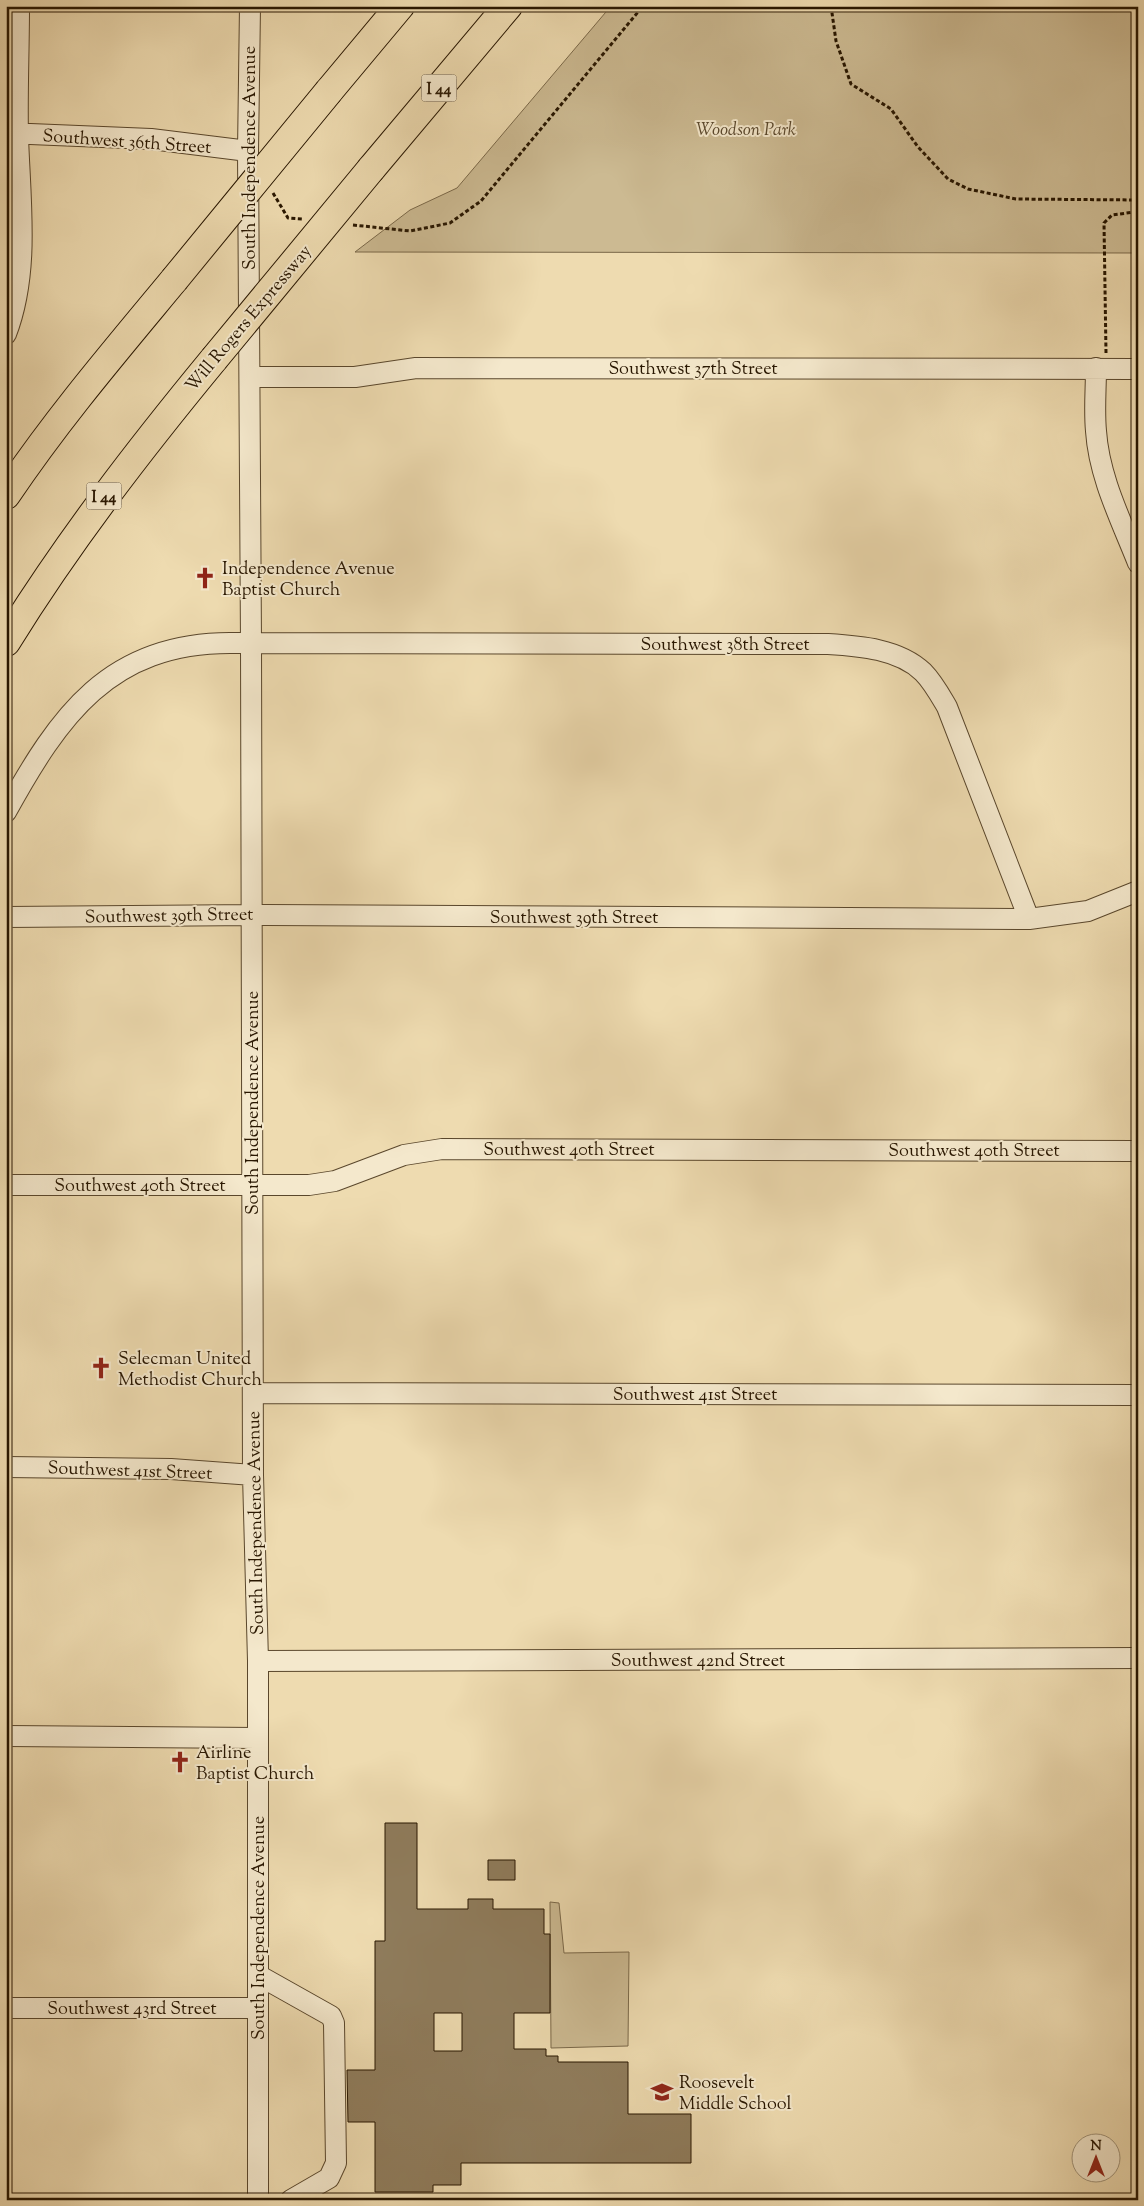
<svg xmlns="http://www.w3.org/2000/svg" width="1144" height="2206" font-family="'Sorts Mill Goudy',serif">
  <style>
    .green { fill: #ccba92; stroke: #7a6849 }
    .building { fill: #8f7c5c; stroke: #281600; fill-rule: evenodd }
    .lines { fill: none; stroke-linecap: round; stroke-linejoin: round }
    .minor-casing { stroke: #5a472c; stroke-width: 22 }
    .highway-casing { stroke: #281600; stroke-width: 30 }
    .path { stroke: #281600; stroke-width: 3; stroke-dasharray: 4 2.5; stroke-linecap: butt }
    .minor { stroke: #f4e8cc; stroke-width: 20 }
    .highway { stroke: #eedbb0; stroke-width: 28 }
    .highway-bridge-casing { stroke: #281600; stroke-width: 30; stroke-linecap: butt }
    .highway-bridge { stroke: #eedbb0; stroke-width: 28 }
    .labels { text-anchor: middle; stroke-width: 4; stroke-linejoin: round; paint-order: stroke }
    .shield { fill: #f4e8cc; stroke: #65553d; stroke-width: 1 }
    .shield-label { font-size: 16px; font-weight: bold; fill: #281600 }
    .park-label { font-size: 18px; font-style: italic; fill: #59472c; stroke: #f4e8cc }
    .street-label { font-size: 18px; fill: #281600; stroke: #f4e8cc }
    .poi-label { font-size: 18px; fill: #281600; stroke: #f4e8cc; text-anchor: start }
  </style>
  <rect width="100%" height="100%" fill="#eedbb0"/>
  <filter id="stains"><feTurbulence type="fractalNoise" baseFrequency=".004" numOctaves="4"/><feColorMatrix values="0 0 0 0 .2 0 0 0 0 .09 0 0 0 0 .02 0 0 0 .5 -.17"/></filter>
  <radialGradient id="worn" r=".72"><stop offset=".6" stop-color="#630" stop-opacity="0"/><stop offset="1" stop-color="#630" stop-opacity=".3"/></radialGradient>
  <path class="green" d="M611,6h527v247l-783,-1 55,-42 47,-22z
    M550,1902l9,1 5,50 65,-1 -1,94 -77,2z"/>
  <path class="building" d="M385,1823h32v86h51v-10h25v10h51v25h6v79h-36v36h32v7h12v6h70v52h63v49h-230v22h-28v7h-58v-70h-27l-1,-52h28v-129h10zM434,2013h28v38h-28z
    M488,1860h27v20h-27z"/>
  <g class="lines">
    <g class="minor-casing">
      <path id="minor" d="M250,6l-2,145 3,492 2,832 5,186v539
        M6,133l145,6 97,12
        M6,334c24,-62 14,-133 12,-198 -1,-43 1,-86 1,-130
        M1096,368c0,21 -2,42 0,63 3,46 25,89 42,132
        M250,377h105l61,-9 722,1
        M6,812c53,-96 103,-169 224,-169l598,1c32,2 71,5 95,28 10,10 17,23 24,35l82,212
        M6,917l262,-2 761,4 59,-8 50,-20
        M6,1185h303l26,-4 69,-26 38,-6 696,2
        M253,1393l885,2
        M6,1467l165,2 82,6
        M258,1661l880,-3
        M6,1736l252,2
        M258,1975l73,41 3,7 2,140 -7,15 -38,22
        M6,2008h252"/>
    </g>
    <g class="highway-casing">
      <path id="highway" d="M329,91l71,-85
        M371,169l137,-163
        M6,495c51,-76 110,-145 168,-215
        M6,642c62,-100 133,-192 208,-283"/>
    </g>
    <path class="path" d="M831,6l5,35 15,43 40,25 27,38 30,32 20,10 48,10 122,1
      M273,193l15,25 14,1
      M353,225l57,6 40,-8 31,-22 162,-195
      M1106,353l-2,-130 8,-8 23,-3v-12"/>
    <use href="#minor" class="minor"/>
    <use href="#highway" class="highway"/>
    <g class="highway-bridge-casing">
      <path id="highway-bridge" d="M174,280l155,-189
        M214,359l157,-190"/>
    </g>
    <use href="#highway-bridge" class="highway-bridge"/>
  </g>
  <defs>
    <g id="church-bare" transform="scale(1.725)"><path d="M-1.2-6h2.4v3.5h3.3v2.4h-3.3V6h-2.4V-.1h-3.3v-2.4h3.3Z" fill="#8f2418" stroke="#f4e8cc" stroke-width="2.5" paint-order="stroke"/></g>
    <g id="school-bare" transform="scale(1.725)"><path d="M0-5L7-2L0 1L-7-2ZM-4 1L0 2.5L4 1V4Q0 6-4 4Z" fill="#8f2418" stroke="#f4e8cc" stroke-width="2.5" paint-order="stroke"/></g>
  </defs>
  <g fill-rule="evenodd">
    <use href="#church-bare" x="205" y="578"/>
    <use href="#church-bare" x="101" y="1368"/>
    <use href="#church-bare" x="180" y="1762"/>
    <use href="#school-bare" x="662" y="2092"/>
  </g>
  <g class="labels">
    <g class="shield">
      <rect x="421.5" y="74.5" width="35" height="27" rx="4"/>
      <rect x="86.5" y="482.5" width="35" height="27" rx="4"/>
    </g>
    <g class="shield-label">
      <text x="439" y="94">I 44</text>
      <text x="104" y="502">I 44</text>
    </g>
    <g class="park-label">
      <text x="746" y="135">Woodson Park</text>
    </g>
    <g class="street-label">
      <text transform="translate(127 141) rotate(4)" y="6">Southwest 36th Street</text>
      <text transform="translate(249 158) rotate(-90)" y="6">South Independence Avenue</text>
      <text transform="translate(248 318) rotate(-50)" y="6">Will Rogers Expressway</text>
      <text x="693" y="374">Southwest 37th Street</text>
      <text x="725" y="650">Southwest 38th Street</text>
      <text transform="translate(169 915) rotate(-1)" y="6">Southwest 39th Street</text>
      <text x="574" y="923">Southwest 39th Street</text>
      <text transform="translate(252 1103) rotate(-90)" y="6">South Independence Avenue</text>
      <text x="569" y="1155">Southwest 40th Street</text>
      <text x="974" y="1156">Southwest 40th Street</text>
      <text x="140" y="1191">Southwest 40th Street</text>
      <text x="695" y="1400">Southwest 41st Street</text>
      <text transform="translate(130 1470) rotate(2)" y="6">Southwest 41st Street</text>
      <text transform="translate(255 1523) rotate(-91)" y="6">South Independence Avenue</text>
      <text x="698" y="1666">Southwest 42nd Street</text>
      <text transform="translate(258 1928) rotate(-90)" y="6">South Independence Avenue</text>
      <text x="132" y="2014">Southwest 43rd Street</text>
    </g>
    <g class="poi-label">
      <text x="222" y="574">Independence Avenue<tspan x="222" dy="21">Baptist Church</tspan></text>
      <text x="118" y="1364">Selecman United<tspan x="118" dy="21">Methodist Church</tspan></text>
      <text x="196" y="1758">Airline<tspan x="196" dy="21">Baptist Church</tspan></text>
      <text x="679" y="2088">Roosevelt<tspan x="679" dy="21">Middle School</tspan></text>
    </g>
  </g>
  <rect width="1144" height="2206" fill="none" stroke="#eedbb0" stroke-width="25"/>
  <rect x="8" y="8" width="1129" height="2191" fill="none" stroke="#281600" stroke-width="2.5"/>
  <rect x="12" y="12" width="1119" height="2181" fill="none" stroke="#281600"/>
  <g transform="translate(1096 2158)"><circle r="24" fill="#f4e8cc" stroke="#a2947a"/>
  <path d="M0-4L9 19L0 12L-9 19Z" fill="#8f2418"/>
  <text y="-8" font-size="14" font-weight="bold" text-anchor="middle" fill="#281600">N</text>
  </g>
  <rect width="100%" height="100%" filter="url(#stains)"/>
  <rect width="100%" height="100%" fill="url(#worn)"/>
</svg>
